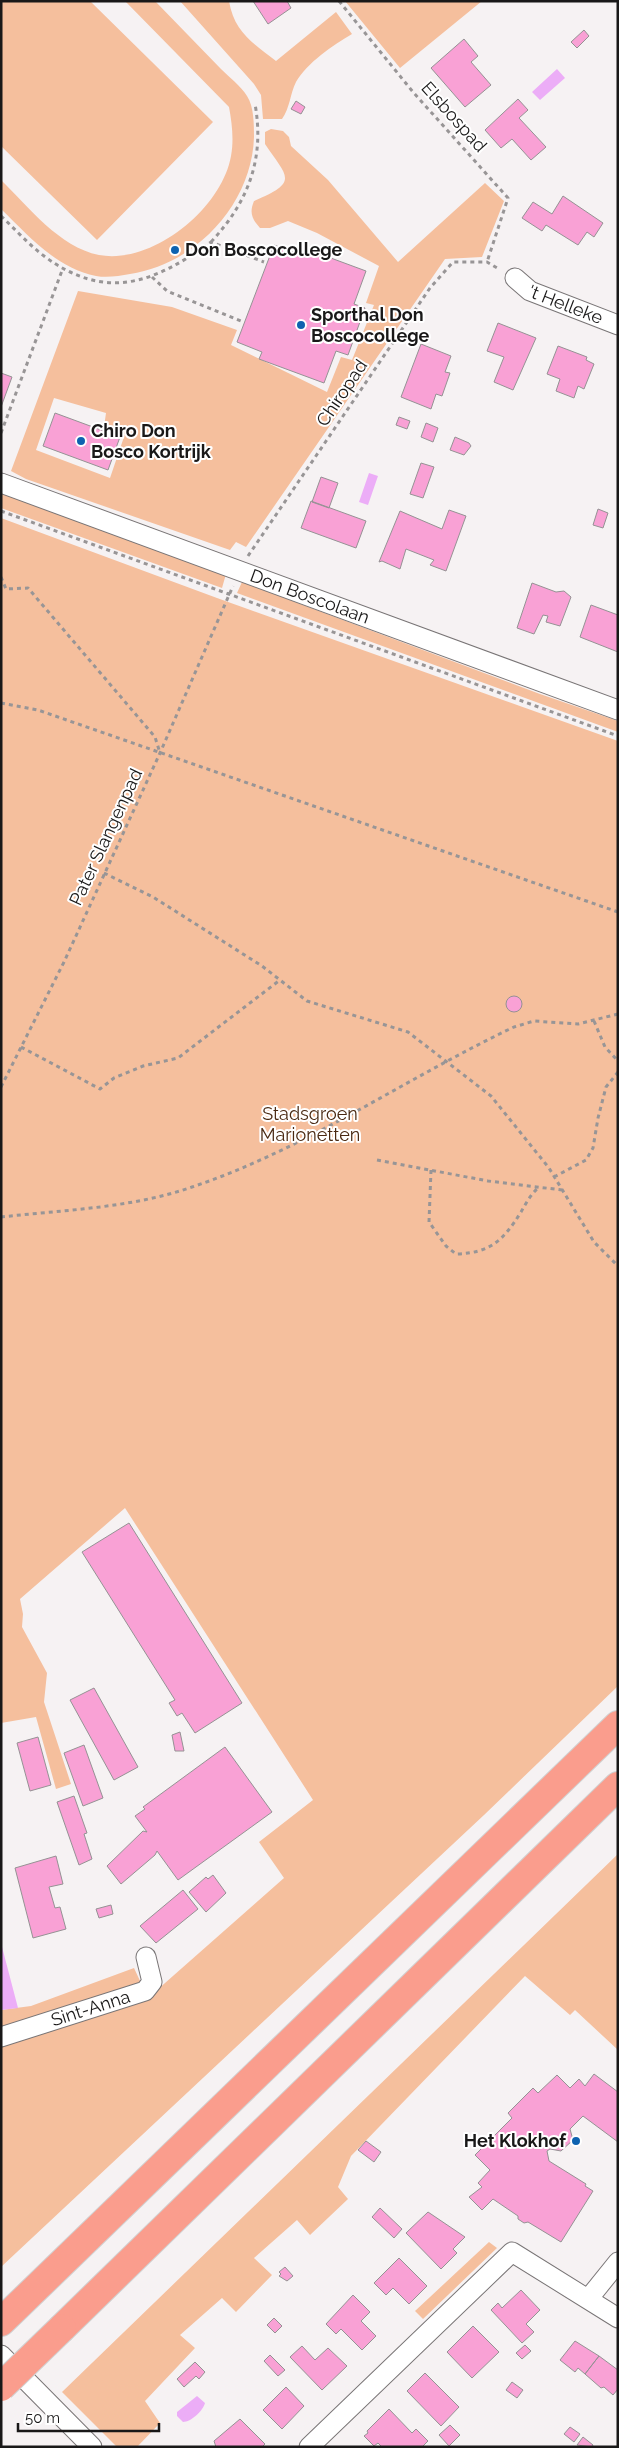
<svg xmlns="http://www.w3.org/2000/svg" width="619" height="2448" font-family="Raleway,sans-serif">
  <style>
    .green { fill: #f5bf9d; fill-rule: evenodd }
    .water { fill: #ecadf7 }
    .building { fill: #f9a1d5; stroke: #959294 }
    .lines { fill: none; stroke-linecap: round; stroke-linejoin: round }
    .minor-casing { stroke: #797576; stroke-width: 21 }
    .highway-casing { stroke: #d1d1d1; stroke-width: 30 }
    .path { stroke: #989596; stroke-width: 3; stroke-dasharray: 4 4; stroke-linecap: butt }
    .minor { stroke: #fff; stroke-width: 19 }
    .highway { stroke: #fa9d8d; stroke-width: 28 }
    .highway-bridge-casing { stroke: #d1d1d1; stroke-width: 30; stroke-linecap: butt }
    .highway-bridge { stroke: #fa9d8d; stroke-width: 28 }
    .poi-dot { fill: #0e62b0; stroke: #fff; stroke-width: 2 }
    .labels { text-anchor: middle; stroke-width: 4; stroke-linejoin: round; paint-order: stroke }
    .street-label { font-size: 18px; fill: #191818; stroke: #fff }
    .poi-label { font-size: 18px; font-weight: bold; fill: #191818; stroke: #fff; text-anchor: start }
    .park-label { font-size: 18px; fill: #4a2912; stroke: #fff }
  </style>
  <rect width="100%" height="100%" fill="#f6f2f3"/>
  <path class="green" d="M1,1h89l123,121 -116,118 -96,-94z
    M125,1h30c22,23 44,45 66,68 8,8 20,17 26,27 7,10 7,29 7,41 -2,67 -58,127 -124,137 -11,2 -23,4 -34,2 -40,-8 -67,-40 -95,-67v-29c28,27 58,67 98,75 54,10 123,-47 132,-99 3,-16 1,-33 -2,-49z
    M180,1h49c5,31 24,42 47,60l60,-49 16,22c-19,11 -45,29 -56,48 -6,12 -6,26 -14,37h-19l-2,-24 -7,-11z
    M345,1h137l-82,67z
    M271,129l12,2 6,6 2,9 37,34 70,82 87,-79 19,18 -22,56 -37,2 -199,288 -10,-5 -6,8 -204,-71 -15,-8 67,-180 94,16 65,23 -6,15 96,47 14,-35 11,3 22,-55 -8,-2 13,-37 -62,-33 -29,-12 -18,7h-10c-8,-9 -11,-15 -6,-27 46,-19 33,-24 11,-57v-12zM54,398l52,15 -2,14 21,7 -15,44 -74,-28z
    M1,493l225,81 -4,14 -221,-80z
    M1,518l216,80 401,143v945l-134,129 -483,452v-257l30,-4 103,-38 14,30 136,-120 -25,-36 54,-42 -188,-292 -105,91 3,15 -1,13 25,46 -3,29 27,82 -15,5 -20,-72 -35,6z
    M242,582l298,112 78,27v11l-381,-139z
    M618,1854v196l-43,-40 -5,5 -45,-39 -174,180 -13,31 10,12 -38,36 -13,-15 -43,38 18,17 -36,37 -14,-14 -42,37 15,13 -50,53 15,22 -23,24h-20l-55,-55z
    M489,2242l8,6 -74,71 -8,-8z"/>
  <path class="water" d="M557,69l8,9 -25,22 -8,-8z
    M369,473l9,3 -10,29 -9,-3z
    M1,1943l17,65 -17,2z
    M197,2396l8,7c-2,8 -14,19 -22,19l-6,-6v-4z"/>
  <path class="building" d="M253,1h34l4,7 -23,16z
    M584,30l5,6 -12,12 -6,-6z
    M464,39l14,17 -7,6 20,23 -26,22 -34,-39z
    M518,99l10,11 -9,8 27,29 -15,13 -19,-21 -11,9 -16,-18z
    M296,101l9,6 -4,7 -10,-5z
    M563,196l40,27 -9,14 -7,-5 -9,13 -32,-20 -4,6 -20,-13 11,-16 19,12z
    M274,245l24,9 3,-7 65,24 -12,33 11,4 -17,47 -12,-4 -12,32 -65,-24 3,-7 -25,-10z
    M498,323l38,15 -23,52 -19,-8 10,-25 -17,-6z
    M421,344l30,12 -6,16 5,1 -8,23 -6,-2 -5,15 -30,-12z
    M558,346l29,11 -1,3 8,4 -10,25 -6,-3 -4,12 -18,-7 4,-12 -13,-5z
    M1,373l11,4 -11,30z
    M55,413l65,24 -12,33 -65,-24z
    M399,417l11,4 -3,8 -11,-4z
    M426,423l12,5 -5,14 -12,-5z
    M455,437l14,6 2,3 -7,9 -14,-5z
    M421,463l13,4 -11,31 -13,-4z
    M321,477l17,6 -9,25 -17,-6z
    M311,501l55,20 -10,27 -55,-20z
    M598,509l10,4 -5,15 -10,-3z
    M449,510l17,6 -20,55 -16,-6 4,-5 -28,-11 -6,20 -18,-8 -3,1 21,-51 42,18z
    M532,583l24,9 8,-1 7,6 -11,29 -14,-4 2,-6 -5,-1 -9,19 -17,-6z
    M591,605l27,10v37l-38,-15z
    M506 1004a8 8 0 1 1 16 0a8 8 0 1 1-16 0Z
    M129,1523l113,180 -47,30 -13,-20 -5,3 -8,-13 6,-3 -93,-148z
    M94,1688l44,79 -24,13 -44,-80z
    M180,1732l4,19h-9l-3,-16z
    M38,1737l13,48 -21,6 -13,-48z
    M84,1745l19,53 -20,8 -19,-53z
    M225,1747l47,65 -94,68 -21,-29 -2,4 -34,29 -14,-18 36,-35 4,1 -12,-16 10,-7 -2,-2z
    M74,1796l13,37 -3,1 8,25 -13,6 -22,-63z
    M56,1856l7,28 -14,3 6,21 5,-1 6,22 -33,9 -18,-70z
    M213,1875l13,18 -20,19 -17,-20 17,-15 2,2z
    M183,1890l15,19 -42,34 -16,-17z
    M111,1905l2,9 -14,4 -3,-9z
    M594,2074l24,18v50l-35,-26 -13,13 3,11 -12,11 -11,-2 -3,2 2,10 37,23 -1,2 8,5 -32,51 -33,-20 -4,1 -6,-4v-3l-25,-17 -11,11 -13,-13 13,-10 -4,-4 12,-13 -15,-15 37,-37 -4,-5 25,-25 5,5 19,-18 13,13 9,-9 6,7z
    M366,2141l15,11 -7,10 -16,-12z
    M380,2208l22,21 -8,9 -22,-21z
    M428,2212l37,25 -12,12 4,4 -16,16 -35,-36z
    M399,2258l28,28 -18,18 -16,-16 -7,7 -12,-12z
    M285,2267l8,9 -6,5 -8,-5 2,-2 -2,-2z
    M521,2290l19,20 -14,14 8,8 -12,11 -31,-33 7,-7 4,5z
    M353,2295l17,17 -9,9 15,15 -14,14 -21,-21 -5,5 -10,-10z
    M274,2318l8,8 -7,7 -8,-8z
    M473,2326l26,26 -27,26 -25,-26z
    M575,2341l24,15 -14,18 -7,-6 -3,4 -15,-12z
    M525,2345l6,6 -9,8 -6,-6z
    M302,2346l13,14 13,-12 19,18 -25,24 -32,-33z
    M270,2355l15,15 -7,6 -14,-15z
    M599,2356l19,14v19l-5,6 -9,-8 -3,1 -16,-14z
    M195,2362l10,10 -6,7 -3,-3 -12,11 -7,-8z
    M425,2373l34,34 -18,19 -34,-35z
    M512,2382l11,8 -6,8 -11,-8z
    M286,2387l18,19 -22,23 -19,-19z
    M389,2409l23,24 4,-4 12,12 -6,6h-40l-4,-4 -4,3 -10,-10 4,-3 -1,-2z
    M240,2419l25,25 -3,3h-46l-2,-6z
    M450,2425l10,10 -11,11 -10,-11z
    M570,2427l10,7 -6,8 -10,-8z
    M583,2437l10,8 -1,2 -15,-2z"/>
  <g class="lines">
    <g class="minor-casing">
      <g id="minor">
        <path id="s1" d="M515,278l15,13 88,34"/>
        <path id="s2" d="M1,483l617,227"/>
        <path id="s3" d="M1,2037l144,-46 7,-9 -6,-25"/>
        <path d="M589,2298l29,-36"/>
        <path d="M1,2355l91,92"/>
        <path d="M309,2447l203,-195 106,66"/>
      </g>
    </g>
    <g class="highway-casing">
      <path id="highway" d="M1,2322l617,-597
        M62,2328l556,-542"/>
    </g>
    <path class="path" d="M339,1l74,91 95,106 -21,64
      M1,216c14,13 27,28 43,40 62,46 110,27 167,-14l53,20
      M211,242c37,-40 54,-83 44,-138
      M152,277l15,14 74,30
      M1,433l62,-165
      M1,511l617,225
      M248,556l182,-268 23,-26h34l12,7
      M1,577l5,12 22,-1 127,149 5,16
      M1,703l37,7 580,202
      M104,873l49,24 109,69 45,35 101,31 83,64 58,72 45,74 24,24
      M594,1021l11,26 13,14
      M21,1047l79,42 14,-11 29,-12 35,-8 102,-78
      M1,1087l63,-125 96,-209 73,-167
      M377,1160l111,21 74,9
      M431,1170l-2,52 17,24 10,8c34,-1 47,-13 65,-42 5,-9 10,-18 18,-25
      M554,1177l32,-17 7,-12 5,-30 8,-31 12,-15
      M1,1217c63,-7 131,-9 191,-30 114,-38 214,-109 322,-160l20,-6 44,3 40,-10"/>
    <use href="#minor" class="minor"/>
    <use href="#highway" class="highway"/>
    <g class="highway-bridge-casing">
      <path id="highway-bridge" d="M1,2387l61,-59"/>
    </g>
    <use href="#highway-bridge" class="highway-bridge"/>
  </g>
  <g class="poi-dot">
    <circle cx="175" cy="250" r="5"/>
    <circle cx="301" cy="325" r="5"/>
    <circle cx="81" cy="441" r="5"/>
    <circle cx="576" cy="2141" r="5"/>
  </g>
  <g class="labels">
    <g class="street-label">
      <text transform="translate(454 117) rotate(48)" y="6">Elsbospad</text>
      <text dy="6" stroke="none"><textPath href="#s1" startOffset="58">'t Helleke</textPath></text>
      <text transform="translate(342 393) rotate(-56)" y="6">Chiropad</text>
      <text dy="6" stroke="none"><textPath href="#s2" startOffset="329">Don Boscolaan</textPath></text>
      <text transform="translate(106 837) rotate(-65)" y="6">Pater Slangenpad</text>
      <text dy="6" stroke="none"><textPath href="#s3" startOffset="94">Sint-Anna</textPath></text>
    </g>
    <g class="poi-label">
      <text x="185" y="256">Don Boscocollege</text>
      <text x="311" y="321">Sporthal Don<tspan x="311" dy="21">Boscocollege</tspan></text>
      <text x="91" y="437">Chiro Don<tspan x="91" dy="21">Bosco Kortrijk</tspan></text>
      <text x="566" y="2147" text-anchor="end">Het Klokhof</text>
    </g>
    <g class="park-label">
      <text x="310" y="1120">Stadsgroen<tspan x="310" dy="21">Marionetten</tspan></text>
    </g>
  </g>
  <rect width="619" height="2448" fill="none" stroke="#191818" stroke-width="5"/>
  <path d="M18 2423v8h141v-8" fill="none" stroke="#191818" stroke-width="2.5"/>
  <text x="25" y="2423" font-size="15" fill="#191818" stroke="#ffffff" stroke-width="4" paint-order="stroke">50 m</text>
</svg>
